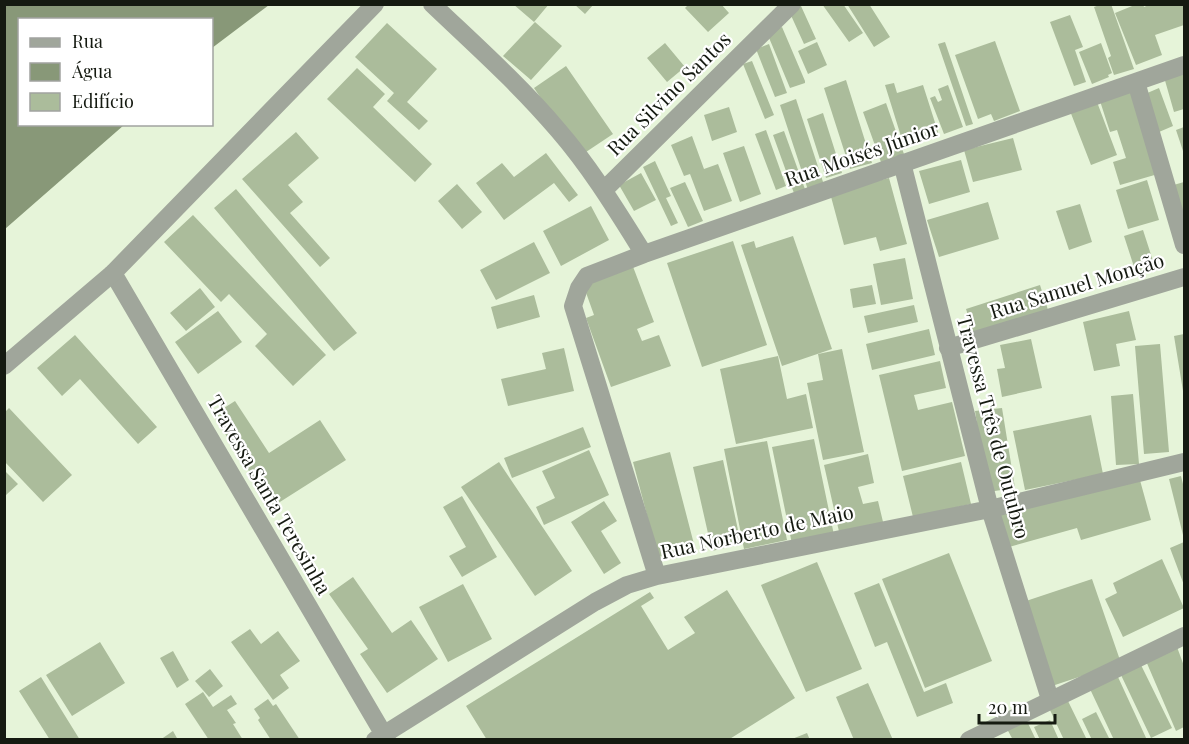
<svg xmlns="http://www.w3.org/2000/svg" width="1189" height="744" font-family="'Playfair Display',serif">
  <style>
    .water { fill: #889878 }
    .building { fill: #abbc9b }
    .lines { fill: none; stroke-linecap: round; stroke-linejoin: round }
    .minor { stroke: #a0a69b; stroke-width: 18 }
    .tertiary { stroke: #a0a69b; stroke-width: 18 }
    .labels { text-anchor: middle; stroke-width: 4.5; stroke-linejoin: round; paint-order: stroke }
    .street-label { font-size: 20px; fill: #151a11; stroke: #fff }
  </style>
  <rect width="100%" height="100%" fill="#e6f4d9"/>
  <path class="water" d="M5,4h264v1l-57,43v-28h-192v104l104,1 -119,104z"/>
  <path class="building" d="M513,4h36l-15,18z
    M574,4h20l-9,10z
    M689,4h32l8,9 -21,19 -23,-24z
    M822,4h21l20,29 -14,9z
    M847,4h22l21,33 -16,10z
    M1102,4h9l23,65 -20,6 -6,-17 3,-2 -17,-49z
    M1137,4h6l1,3 7,-3h33v21l-29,10 7,20 -26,10 -21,-52z
    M801,6l15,33 -12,5 -15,-33z
    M1070,15l13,32 -8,3 11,32 -12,4 -24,-64z
    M535,22l27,24 -31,34 -28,-24z
    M387,23l50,46 -30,33 21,19 -9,9 -32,-29 7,-8 -39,-36z
    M782,27l23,54v2l-15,5 -23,-55z
    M995,41l25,70 -26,10 -3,-7 -13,5 -23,-64z
    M817,42l10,23 -19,9 -10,-23z
    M945,42l28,82 -7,2 -28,-82z
    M665,43l20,24 -18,15 -20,-24z
    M1101,43l11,30 -4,2 1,2 -17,7 -13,-32z
    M769,44l18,49 -12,4 -19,-48z
    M752,61l22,54 -9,4 -22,-55z
    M566,66l47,68 -33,22 -46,-68z
    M357,68l28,26 -12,13 59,57 -17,18 -88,-83z
    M1184,72v37l-10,3 -10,-35z
    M846,80l26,83 -22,6 -26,-81z
    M894,83l3,10 26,-8 16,50 -35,11 -19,-61z
    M948,85l15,42 -19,7 -14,-36 5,-2 3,6 4,-2 -4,-11z
    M1159,88l14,38 -14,6 -14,-38z
    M1134,91l24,83 -38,11 -7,-23 13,-4 -9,-28 -7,2 -10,-31z
    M796,99l28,86 -16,5 -28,-85z
    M1097,102l20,53 -26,10 -21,-54z
    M886,103l19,54 -23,8 -19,-53z
    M729,107l8,25 -25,9 -8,-26z
    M823,113l19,60 -16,5 -19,-59z
    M1184,127v27l-8,-24z
    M766,130l20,56 -10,4 -21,-56z
    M784,131l22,61 -11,4 -22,-61z
    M296,132l23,26 -31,27 15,17 -13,11 40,45 -10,9 -78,-88z
    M692,136l12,33 14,-5 14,37 -28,10 -14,-37 -6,2 -13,-31z
    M1013,138l9,32 -49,12 -9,-32z
    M744,146l17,48 -21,8 -17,-49z
    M546,153l32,42 -9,7 -15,-19 -50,37 -28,-37 26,-20 12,14z
    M961,160l9,32 -41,12 -10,-33z
    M655,161l16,35 -5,2 12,25 -7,3 -28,-59z
    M641,173l15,27 -22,11 -15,-26z
    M889,178l18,66 -27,7 -4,-14 -32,8 -14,-52z
    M1147,180l12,40 -31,9 -12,-39z
    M685,182l18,39 -15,6 -18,-39z
    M1184,182v48l-14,-44z
    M457,184l25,28 -20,17 -24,-28z
    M236,189l121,144 -23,18 -120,-143z
    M988,202l11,37 -60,18 -12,-37z
    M1080,204l12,38 -23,8 -13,-39z
    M591,206l18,34 -48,26 -18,-35z
    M193,215l133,140 -33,31 -38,-40 12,-12 -38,-40 -8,8 -57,-60z
    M1143,230l12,37 -19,6 -12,-37z
    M793,236l39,113 -50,17 -41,-121 13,-4 2,7z
    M733,241l34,104 -65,22 -35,-104z
    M534,242l16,31 -54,27 -16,-30z
    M905,258l8,41 -32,6 -8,-41z
    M632,264l22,58 -17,7 5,12 17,-6 12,31 -60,21 -25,-69 8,-3 -10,-28z
    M872,285l4,19 -23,4 -3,-19z
    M1040,285l8,25 -74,24 -8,-25z
    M200,288l15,19 -29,24 -16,-18z
    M534,295l6,22 -43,12 -6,-22z
    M914,305l4,17 -50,11 -4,-17z
    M218,311l24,31 -44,32 -23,-32z
    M1129,311l7,29 -20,4 4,22 -26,5 -11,-49z
    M929,329l6,26 -63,15 -6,-26z
    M1184,334v56l-1,1 -9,-55z
    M75,335l82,92 -19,17 -58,-65 -18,17 -25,-28z
    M1031,339l11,49 -40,9 -5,-28 8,-1 -5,-23z
    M1160,344l9,108 -25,2 -9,-108z
    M564,348l10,43 -66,15 -7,-27 45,-10 -4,-16z
    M842,349l22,103 -41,8 -16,-77 16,-3 -5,-26z
    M778,356l9,43 19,-5 7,34 -77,16 -16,-75z
    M940,361l6,27 -32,7 4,15 34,-8 13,54 -63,15 -23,-96z
    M1133,394l6,70 -23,1 -5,-69z
    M235,401l34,52 51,-33 26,40 -74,47 -59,-92z
    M9,408l63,67 -29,27 -39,-41v-48z
    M1002,408l13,80 -27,4 -13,-81z
    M1091,415l12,59 -78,16 -12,-59z
    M583,427l8,20 -79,31 -8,-20z
    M814,439l20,96 -42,9 -20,-97z
    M767,441l20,99 -43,9 -20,-100z
    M589,450l20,45 -65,30 -8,-18 19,-9 -13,-27z
    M670,452l25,96 -37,9 -25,-95z
    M868,454l6,29 -16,4 5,17 15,-3 6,25 -44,10 -16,-71z
    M723,460l18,84 -29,7 -19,-84z
    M499,462l73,109 -37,25 -74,-109z
    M961,462l10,42 -58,13 -10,-41z
    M4,470l14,14 -12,11 -2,-1z
    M1138,473l13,47 -70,20 -4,-12 -68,19 -10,-35z
    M1181,476l3,12v51l-15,-60z
    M462,496l35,61 -35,20 -13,-21 17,-9 -23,-40z
    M604,501l13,20 -16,10 20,32 -17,11 -33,-52z
    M1184,542v43l-14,-37z
    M949,553l43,108 -67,27 -43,-109z
    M1162,559l22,49 -61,29 -18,-38 12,-6 -4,-10z
    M817,562l45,107 -56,23 -45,-107z
    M353,577l39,56 19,-13 27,39 -51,34 -27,-39 8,-5 -39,-55z
    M1092,579l29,84 -69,23 -29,-84z
    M879,583l45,109 22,-9 7,20 -36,14 -30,-75 -12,5 -21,-54z
    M463,584l29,55 -44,23 -29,-55z
    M727,590l68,108 -67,42h-241l-21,-34 184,-114 4,6 -13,8 27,44 27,-17 -11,-16z
    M250,629l11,15 17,-13 22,30 -20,14 9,13 -16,12 -42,-58z
    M100,642l25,41 -53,33 -26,-41z
    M1177,647l7,19v61l-8,4 -30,-70z
    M173,651l16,29 -12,8 -17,-30z
    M1141,665l31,63 -21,10 -30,-63z
    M210,669l13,17 -14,11 -14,-16z
    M41,677l39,63h-30l-31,-49z
    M1118,677l29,63h-33l-24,-51z
    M868,683l25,57h-39l-18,-43z
    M203,692l10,15 18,-12 6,9 -10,6 9,13 -3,1 10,16h-34l-24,-36z
    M268,699l5,7 3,-2 24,36h-29l-13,-20 2,-2 -6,-9z
    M1068,701l19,39h-23l-14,-30z
    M1096,712l14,28h-18l-10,-21z
    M1026,719l10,21h-23l-6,-11z
    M1050,720l9,20h-19l-6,-13z
    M173,731l5,9h-18z
    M807,733l3,7h-18v-1z"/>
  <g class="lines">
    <path class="minor" d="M432,4c43,41 88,81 126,126 33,38 59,81 86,124
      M1136,82l48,163
      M902,163l88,346 60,190
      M604,190l188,-186
      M113,273l274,467
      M948,348l236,-71
      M657,576l-84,-270 6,-18 8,-12 57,-22 540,-189
      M375,740l220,-138 32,-17 30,-9 333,-67 194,-47"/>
    <path class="tertiary" d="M4,366l109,-93 262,-269
      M969,740l215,-104"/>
  </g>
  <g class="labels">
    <g class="street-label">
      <text transform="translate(669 94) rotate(-45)" y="7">Rua Silvino Santos</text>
      <text transform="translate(862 154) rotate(-19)" y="7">Rua Moisés Júnior</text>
      <text transform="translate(1077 286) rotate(-17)" y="7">Rua Samuel Monção</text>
      <text transform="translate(993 427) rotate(75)" y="7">Travessa Três de Outubro</text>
      <text transform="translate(269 495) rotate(60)" y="7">Travessa Santa Teresinha</text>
      <text transform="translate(757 532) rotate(-12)" y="7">Rua Norberto de Maio</text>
    </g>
  </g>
  <rect width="1189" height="744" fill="none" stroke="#151a11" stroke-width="12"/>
  <rect x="18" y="18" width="195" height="108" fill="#ffffff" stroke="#a1a3a0" stroke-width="1.5"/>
  <rect x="30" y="38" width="30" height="9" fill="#a0a69b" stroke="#a1a3a0" stroke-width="1.5"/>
  <text x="72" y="48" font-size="18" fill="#151a11">Rua</text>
  <rect x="30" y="63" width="30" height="18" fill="#889878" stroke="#a1a3a0" stroke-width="1.5"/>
  <text x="72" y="78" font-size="18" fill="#151a11">Água</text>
  <rect x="30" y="93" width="30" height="18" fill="#abbc9b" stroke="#a1a3a0" stroke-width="1.5"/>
  <text x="72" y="108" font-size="18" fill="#151a11">Edifício</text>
  <path d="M979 714v9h76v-9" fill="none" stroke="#151a11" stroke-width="3"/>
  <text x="988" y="714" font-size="18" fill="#151a11" stroke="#ffffff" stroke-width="4.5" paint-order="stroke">20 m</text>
</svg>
